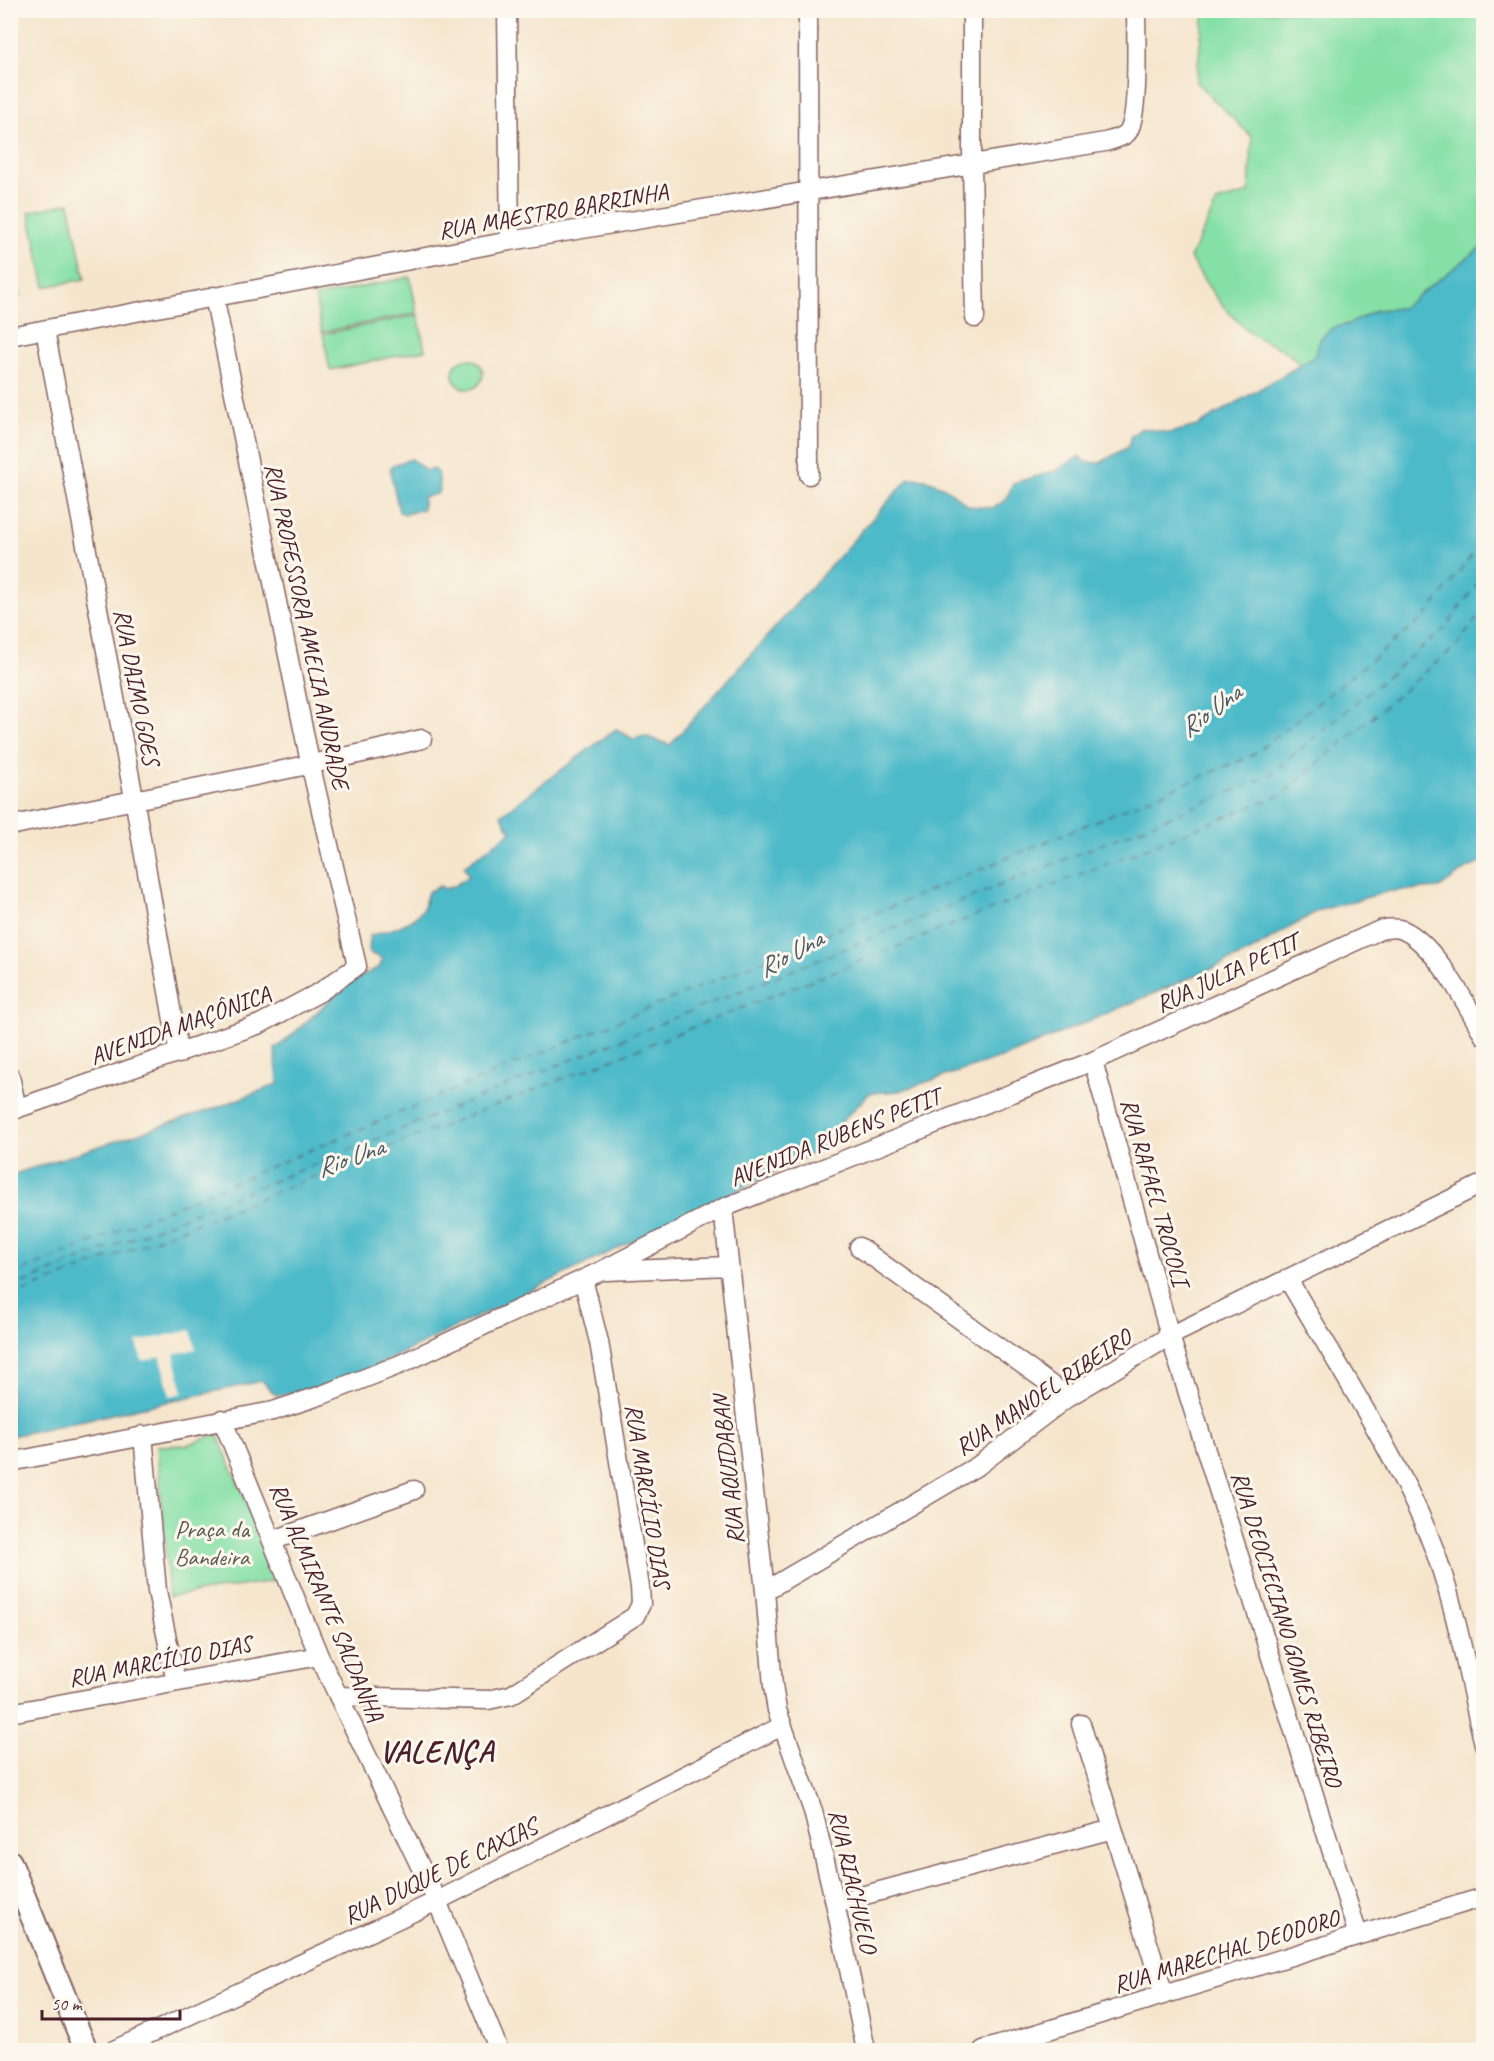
<svg xmlns="http://www.w3.org/2000/svg" width="1494" height="2061" font-family="Caveat,sans-serif">
  <style>
    .green { fill: #85e0a6; stroke: #688068; stroke-width: 1.5 }
    .water { fill: #4ebac9; stroke: #4c6c7a; stroke-width: 1.5 }
    .pier { fill: #f5e5cc }
    .lines { fill: none; stroke-linecap: round; stroke-linejoin: round }
    .ferry { stroke: #4b5562; stroke-width: 1.5; stroke-dasharray: 8 6; stroke-linecap: butt }
    .minor-casing { stroke: #866463; stroke-width: 21 }
    .major-casing { stroke: #866463; stroke-width: 26 }
    .minor { stroke: #fff; stroke-width: 18 }
    .major { stroke: #fff; stroke-width: 22 }
    .labels { text-anchor: middle; stroke-width: 6; stroke-linejoin: round; paint-order: stroke }
    .street-label { font-size: 24px; fill: #4a1f2b; stroke: #fbf7ec }
    .park-label { font-size: 24px; fill: #5c5950; stroke: #fbf7ec }
    .water-label { font-size: 26px; font-style: italic; fill: #4b5562; stroke: #fbf7ec }
    .district-label { font-size: 30px; font-weight: bold; letter-spacing: 1.5px; fill: #4a1f2b; stroke: #fbf7ec }
  </style>
  <rect width="100%" height="100%" fill="#fbf7ec"/>
  <filter id="ink" filterUnits="userSpaceOnUse"><feTurbulence type="fractalNoise" baseFrequency=".0167" numOctaves="2"/><feDisplacementMap in="SourceGraphic" scale="12" xChannelSelector="R" yChannelSelector="G"/><feConvolveMatrix kernelMatrix="1 2 1 2 8 2 1 2 1" color-interpolation-filters="sRGB"/></filter>
  <filter id="wash" filterUnits="userSpaceOnUse"><feTurbulence type="fractalNoise" baseFrequency=".008" numOctaves="4" result="noise"/><feDisplacementMap in="SourceGraphic" scale="24" xChannelSelector="R" yChannelSelector="G"/><feGaussianBlur stdDeviation="1.35" result="paint"/><feColorMatrix in="noise" values="0 0 0 0 0 0 0 0 0 0 0 0 0 0 0 0 0 1.4 0 .05"/><feComposite in="paint" operator="in"/></filter>
  <g filter="url(#wash)">
    <rect width="100%" height="100%" fill="#f5e5cc"/>
    <path class="green" d="M1204,11h279v235l-81,62 -25,2 -28,14 -17,4 -11,10 -6,19 -14,9c-19,-23 -30,-18 -50,-33 -28,-22 -42,-45 -61,-75l27,-56 32,-9 3,-56 -56,-55z
      M69,203l16,76 -40,8 -16,-75z
      M11,254l9,42 -9,3h-1z
      M410,277l7,36 -95,19 -7,-35z
      M418,315l7,35 -95,20 -7,-36z
      M453 374a15 15 0 1 1 30 0a15 15 0 1 1-30 0Z
      M217,1434l63,146 -111,17 -12,-151 30,-1z"/>
    <path class="water" d="M1483,246v616l-15,6 -29,20 -49,3 -73,20 -69,42 -241,103 -108,35 -29,2 -27,27 -15,26 -485,236 -66,14 -15,-15 -251,55v-261l202,-66 65,-25 -3,-35c36,-27 63,-65 105,-82l2,-9 -13,-5 1,-17c16,-5 44,-12 53,-27 3,-5 2,-12 6,-18l11,-5 5,3 9,-3 15,-10 -5,-10 47,-34 -10,-17 115,-86 17,10 12,-3 25,9 239,-267 16,1 19,8 25,19 24,2 13,-8 7,-17 45,-13 21,-14 6,6 15,1 28,-16 3,-11 11,-8 27,5 28,-7 117,-69 7,-19 11,-10 17,-4 28,-14 25,-2z
      M412,459l14,12 7,-2 5,4 2,17 -3,4 -14,3v12l-17,5 -7,-2 -9,-42 2,-5z"/>
    <path class="pier" d="M191,1330l5,19 -22,5 9,39 -13,3 -9,-39 -19,4 -5,-19z"/>
    <g class="lines">
      <path class="ferry" d="M10,1276l1243,-521 173,-139 58,-77
        M10,1288l1257,-511 178,-149 39,-53
        M10,1297l1271,-502 176,-150 27,-36"/>
    </g>
  </g>
  <g filter="url(#ink)">
    <g class="lines">
      <g class="minor-casing">
        <path id="minor" d="M507,10l3,231
          M808,10l1,465
          M972,10v153l3,155
          M45,330l89,468 45,256
          M10,336l500,-95 595,-99c7,-2 17,-4 22,-9 13,-14 9,-100 9,-123
          M10,826c138,-31 276,-53 412,-87
          M1093,1061l77,275 188,599
          M10,1076l7,33
          M10,1111l250,-87 60,-32 37,-26 -46,-199 -97,-471
          M723,1208l42,383 8,95 4,24 36,101 22,92 31,147
          M859,1247l209,150
          M606,1271l123,-5
          M1288,1279c48,84 104,168 141,257 27,66 38,139 55,208
          M222,1419l97,237 118,245 62,149
          M143,1435l14,156 19,91
          M10,1462l263,-51 49,-16 79,-31 200,-93 122,-63 370,-147 287,-131c8,-2 16,-3 23,0 32,14 65,76 81,106
          M274,1540l140,-50
          M765,1591l214,-126 89,-68 102,-61 314,-153
          M338,1696l150,4 23,-5 124,-79 6,-12 -1,-17 -41,-245 -16,-63
          M10,1713l309,-57
          M1081,1724l83,271
          M835,1903l278,-74
          M114,2050l323,-149 345,-175
          M983,2050l501,-153"/>
      </g>
      <g class="major-casing">
        <path id="major" d="M10,1862l76,188"/>
      </g>
      <use href="#minor" class="minor"/>
      <use href="#major" class="major"/>
    </g>
  </g>
  <g class="labels">
    <g class="street-label">
      <text transform="translate(553 211) rotate(-10)" y="8">RUA MAESTRO BARRINHA</text>
      <text transform="translate(307 626) rotate(78)" y="8">RUA PROFESSORA AMELIA ANDRADE</text>
      <text transform="translate(137 687) rotate(79)" y="8">RUA DAIMO GOES</text>
      <text transform="translate(1227 973) rotate(-25)" y="8">RUA JULIA PETIT</text>
      <text transform="translate(180 1025) rotate(-20)" y="8">AVENIDA MAÇÔNICA</text>
      <text transform="translate(835 1137) rotate(-22)" y="8">AVENIDA RUBENS PETIT</text>
      <text transform="translate(1155 1192) rotate(74)" y="8">RUA RAFAEL TROCOLI</text>
      <text transform="translate(1043 1392) rotate(-34)" y="8">RUA MANOEL RIBEIRO</text>
      <text transform="translate(728 1470) rotate(-96)" y="8">RUA AQUIDABAN</text>
      <text transform="translate(648 1496) rotate(81)" y="8">RUA MARCÍLIO DIAS</text>
      <text transform="translate(327 1602) rotate(67)" y="8">RUA ALMIRANTE SALDANHA</text>
      <text transform="translate(1287 1629) rotate(73)" y="8">RUA DEOCIECIANO GOMES RIBEIRO</text>
      <text transform="translate(160 1661) rotate(-11)" y="8">RUA MARCÍLIO DIAS</text>
      <text transform="translate(440 1871) rotate(-26)" y="8">RUA DUQUE DE CAXIAS</text>
      <text transform="translate(853 1881) rotate(77)" y="8">RUA RIACHUELO</text>
      <text transform="translate(1226 1951) rotate(-17)" y="8">RUA MARECHAL DEODORO</text>
    </g>
    <g class="park-label">
      <text x="212" y="1537">Praça da<tspan x="212" dy="28">Bandeira</tspan></text>
    </g>
    <g class="water-label">
      <text transform="translate(1210 710) rotate(-37)" y="9">Rio Una</text>
      <text transform="translate(790 953) rotate(-29)" y="9">Rio Una</text>
      <text transform="translate(350 1157) rotate(-20)" y="9">Rio Una</text>
    </g>
    <g class="district-label">
      <text x="437" y="1762">VALENÇA</text>
    </g>
  </g>
  <rect width="1494" height="2061" fill="none" stroke="#fbf7ec" stroke-width="36"/>
  <path d="M42 2010v9h138v-9" fill="none" stroke="#4a1f2b" stroke-width="3"/>
  <text x="51" y="2010" font-size="18" fill="#4a1f2b" stroke="#fbf7ec" stroke-width="4.5" paint-order="stroke">50 m</text>
</svg>
